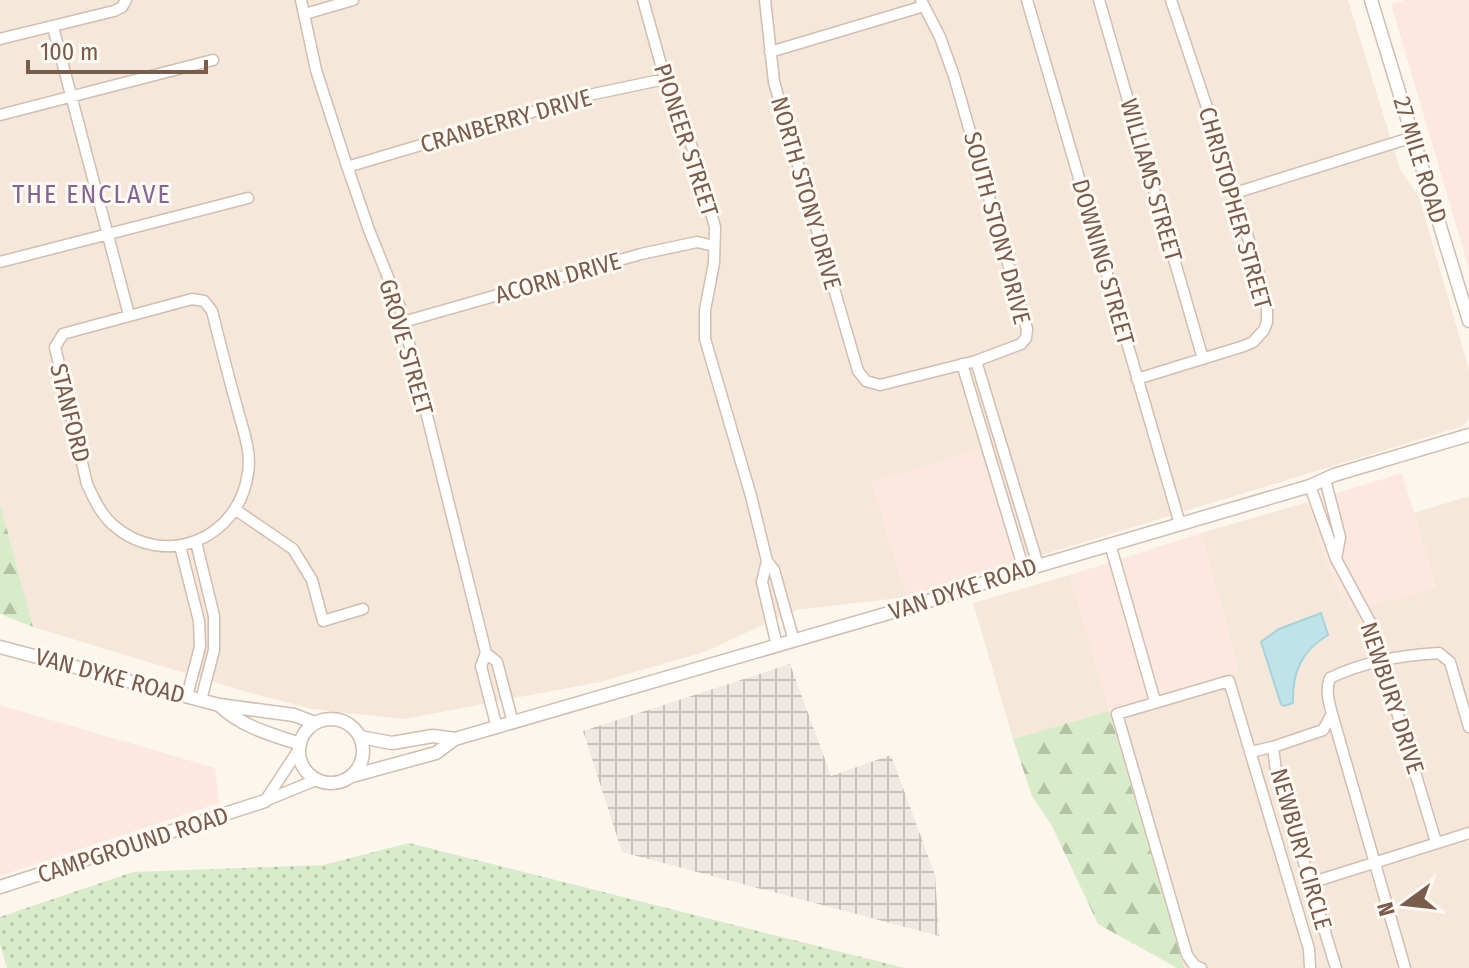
<svg xmlns="http://www.w3.org/2000/svg" width="1469" height="968" font-family="'Fira Sans Condensed',sans-serif">
  <style>
    .residential { fill: #f5e8da }
    .commercial { fill: #fde8e0 }
    .industrial { fill: url(#industrial-grid) }
    .grass { fill: url(#grass-dots) }
    .forest { fill: url(#forest-firs) }
    .water { fill: #bfe3e8; stroke: #a5d3da; stroke-width: 2 }
    .lines { fill: none; stroke-linecap: round; stroke-linejoin: round }
    .minor-casing { stroke: #d1beb0; stroke-width: 13 }
    .tertiary-casing { stroke: #d1beb0; stroke-width: 15 }
    .minor { stroke: #fff; stroke-width: 10 }
    .tertiary { stroke: #fff; stroke-width: 12 }
    .labels { text-anchor: middle; stroke-width: 6; stroke-linejoin: round; paint-order: stroke }
    .street-label { font-size: 24px; fill: #7a5c4d; stroke: #fffaf3 }
    .neighbourhood-label { font-size: 26px; letter-spacing: 2px; fill: #846695; stroke: #fffaf3 }
  </style>
  <defs>
    <pattern id="industrial-grid" width="8" height="8" patternUnits="userSpaceOnUse" patternTransform="scale(2)"><rect width="8" height="8" fill="#efe9e4"/><path d="M0 4h8M4 0v8" fill="none" stroke="#c7c0bb"/></pattern>
    <pattern id="grass-dots" width="8" height="8" patternUnits="userSpaceOnUse" patternTransform="scale(2)"><rect width="8" height="8" fill="#d8ecc9"/><path d="M2 2h.1M6 6h.1" fill="none" stroke="#b4c2a5" stroke-width="1.8" stroke-linecap="round"/></pattern>
    <pattern id="forest-firs" width="22" height="20" patternUnits="userSpaceOnUse" patternTransform="scale(2)"><rect width="22" height="20" fill="#d8ecc9"/><path d="M5 1l3.5 6h-7zM16 11l3.5 6h-7z" fill="#b4c2a5"/></pattern>
  </defs>
  <rect width="100%" height="100%" fill="#fdf6ec"/>
  <path class="residential" d="M0,0h1348l52,169 19,28 50,173v48l-6,8 -447,137 -37,-113 -107,33 35,114 -111,13 -92,42 -104,30 -196,37 -92,-10 -65,-17 -214,-65 -33,-124z
    M1469,496v472h-287l-73,-257 -96,28 -40,-136 97,-28 39,135 130,-39 -38,-138 107,-31 19,63 109,22 -22,-74z"/>
  <path class="commercial" d="M1405,0h64v269l-78,-265z
    M979,450l37,113 -109,34 -35,-114z
    M1402,473l34,114 -85,25 -24,-47 -19,-63z
    M1201,533l38,138 -130,40 -39,-136z
    M0,705l215,63 4,35 -219,73z"/>
  <path class="industrial" d="M790,664l41,112 60,-21 44,120 4,61 -317,-84 -39,-121z"/>
  <path class="grass" d="M409,843l496,125h-898l-7,-24v-27l133,-45 190,-7z"/>
  <path class="forest" d="M0,503l33,124 -33,-13z
    M1109,711l75,257h-7l-79,-44 -46,-98 -20,-30 -19,-57z"/>
  <path class="water" d="M1321,613l7,22c-27,16 -36,38 -35,68l-9,3 -3,-2 -20,-62 18,-13z"/>
  <g class="lines">
    <g class="minor-casing">
      <path id="minor" d="M301,0l15,70 29,90 24,70 31,77 86,346 11,9 16,61
        M643,0l22,79 28,71 22,77 -1,36 -9,47v29l46,157 16,65 7,9 20,71
        M765,0l9,82 84,289 8,10 14,4 96,-24 45,-17 5,-6 1,-9 -73,-253 -14,-39 -19,-37
        M1027,0l153,524
        M1099,0l104,359
        M305,14l48,-14
        M53,27l76,288
        M0,39l114,-28 8,-4 4,-7
        M770,52l154,-46
        M0,115l213,-55
        M347,167l242,-72 76,-16
        M1235,193l178,-56
        M0,262l248,-64
        M192,299l12,2 8,10c8,32 16,64 25,96 5,20 15,45 11,66 -9,66 -83,97 -135,52 -13,-12 -19,-26 -26,-41l-32,-137 8,-13 7,-2z
        M403,322l238,-68 56,-12 17,4
        M976,361l62,204
        M962,364l62,206
        M1137,379l107,-33 9,-4 11,-12 3,-8v-20l-39,-132 -57,-170
        M1310,486l26,73 4,-22 -15,-58
        M236,510l57,39 19,31 11,41 40,-12
        M196,542l18,74v34l-13,50
        M1110,544l45,157
        M180,546l19,75 1,26 -13,49
        M1336,559l34,63 66,220
        M767,561l-5,21 15,64
        M486,653l-5,13 16,62
        M1332,714l73,254
        M1250,752l23,-5
        M267,800l49,-20
        M265,801l34,-52
        M1310,883l159,-50
        M1201,968l-6,-2 -8,-11 -70,-241 112,-33 80,268 1,19
        M1336,968l-60,-197 -3,-24 50,-17 9,-16c-3,-12 -7,-24 -2,-36 33,-16 72,-23 109,-25l11,9 19,65"/>
    </g>
    <g class="tertiary-casing">
      <path id="tertiary" d="M1371,0l98,321
        M0,647l219,58 75,10 21,8
        M219,705c23,22 51,29 81,39
        M299 751a32 32 0 1 1 64 0a32 32 0 1 1-64 0Z
        M360,737l32,6 41,-7 22,3
        M352,776l84,-23 19,-14 458,-133 111,-36 286,-84 24,-11 135,-40
        M0,887l265,-86"/>
    </g>
    <use href="#minor" class="minor"/>
    <use href="#tertiary" class="tertiary"/>
  </g>
  <g class="labels">
    <g class="street-label">
      <text transform="translate(506 121) rotate(-16)" y="8">CRANBERRY DRIVE</text>
      <text transform="translate(686 140) rotate(72)" y="8">PIONEER STREET</text>
      <text transform="translate(1420 160) rotate(73)" y="8">27 MILE ROAD</text>
      <text transform="translate(1151 180) rotate(74)" y="8">WILLIAMS STREET</text>
      <text transform="translate(806 193) rotate(74)" y="8">NORTH STONY DRIVE</text>
      <text transform="translate(1235 208) rotate(74)" y="8">CHRISTOPHER STREET</text>
      <text transform="translate(997 228) rotate(75)" y="8">SOUTH STONY DRIVE</text>
      <text transform="translate(1103 262) rotate(74)" y="8">DOWNING STREET</text>
      <text transform="translate(558 278) rotate(-16)" y="8">ACORN DRIVE</text>
      <text transform="translate(406 347) rotate(74)" y="8">GROVE STREET</text>
      <text transform="translate(70 413) rotate(76)" y="8">STANFORD</text>
      <text transform="translate(963 589) rotate(-18)" y="8">VAN DYKE ROAD</text>
      <text transform="translate(110 676) rotate(15)" y="8">VAN DYKE ROAD</text>
      <text transform="translate(1392 698) rotate(72)" y="8">NEWBURY DRIVE</text>
      <text transform="translate(133 845) rotate(-18)" y="8">CAMPGROUND ROAD</text>
      <text transform="translate(1301 849) rotate(74)" y="8">NEWBURY CIRCLE</text>
    </g>
    <g class="neighbourhood-label">
      <text x="92" y="203">THE ENCLAVE</text>
    </g>
  </g>
  <g transform="translate(1405 904) rotate(255)" stroke="#fffaf3" stroke-width="6" paint-order="stroke">
  <path d="M0-6L14 30L0 20L-14 30Z" fill="#7a5c4d"/>
  <text y="-12" font-size="22" font-weight="bold" text-anchor="middle" fill="#7a5c4d">N</text>
  </g>
  <path d="M28 60v12h178v-12" fill="none" stroke="#7a5c4d" stroke-width="4"/>
  <text x="40" y="60" font-size="24" fill="#7a5c4d" stroke="#fffaf3" stroke-width="6" paint-order="stroke">100 m</text>
</svg>
